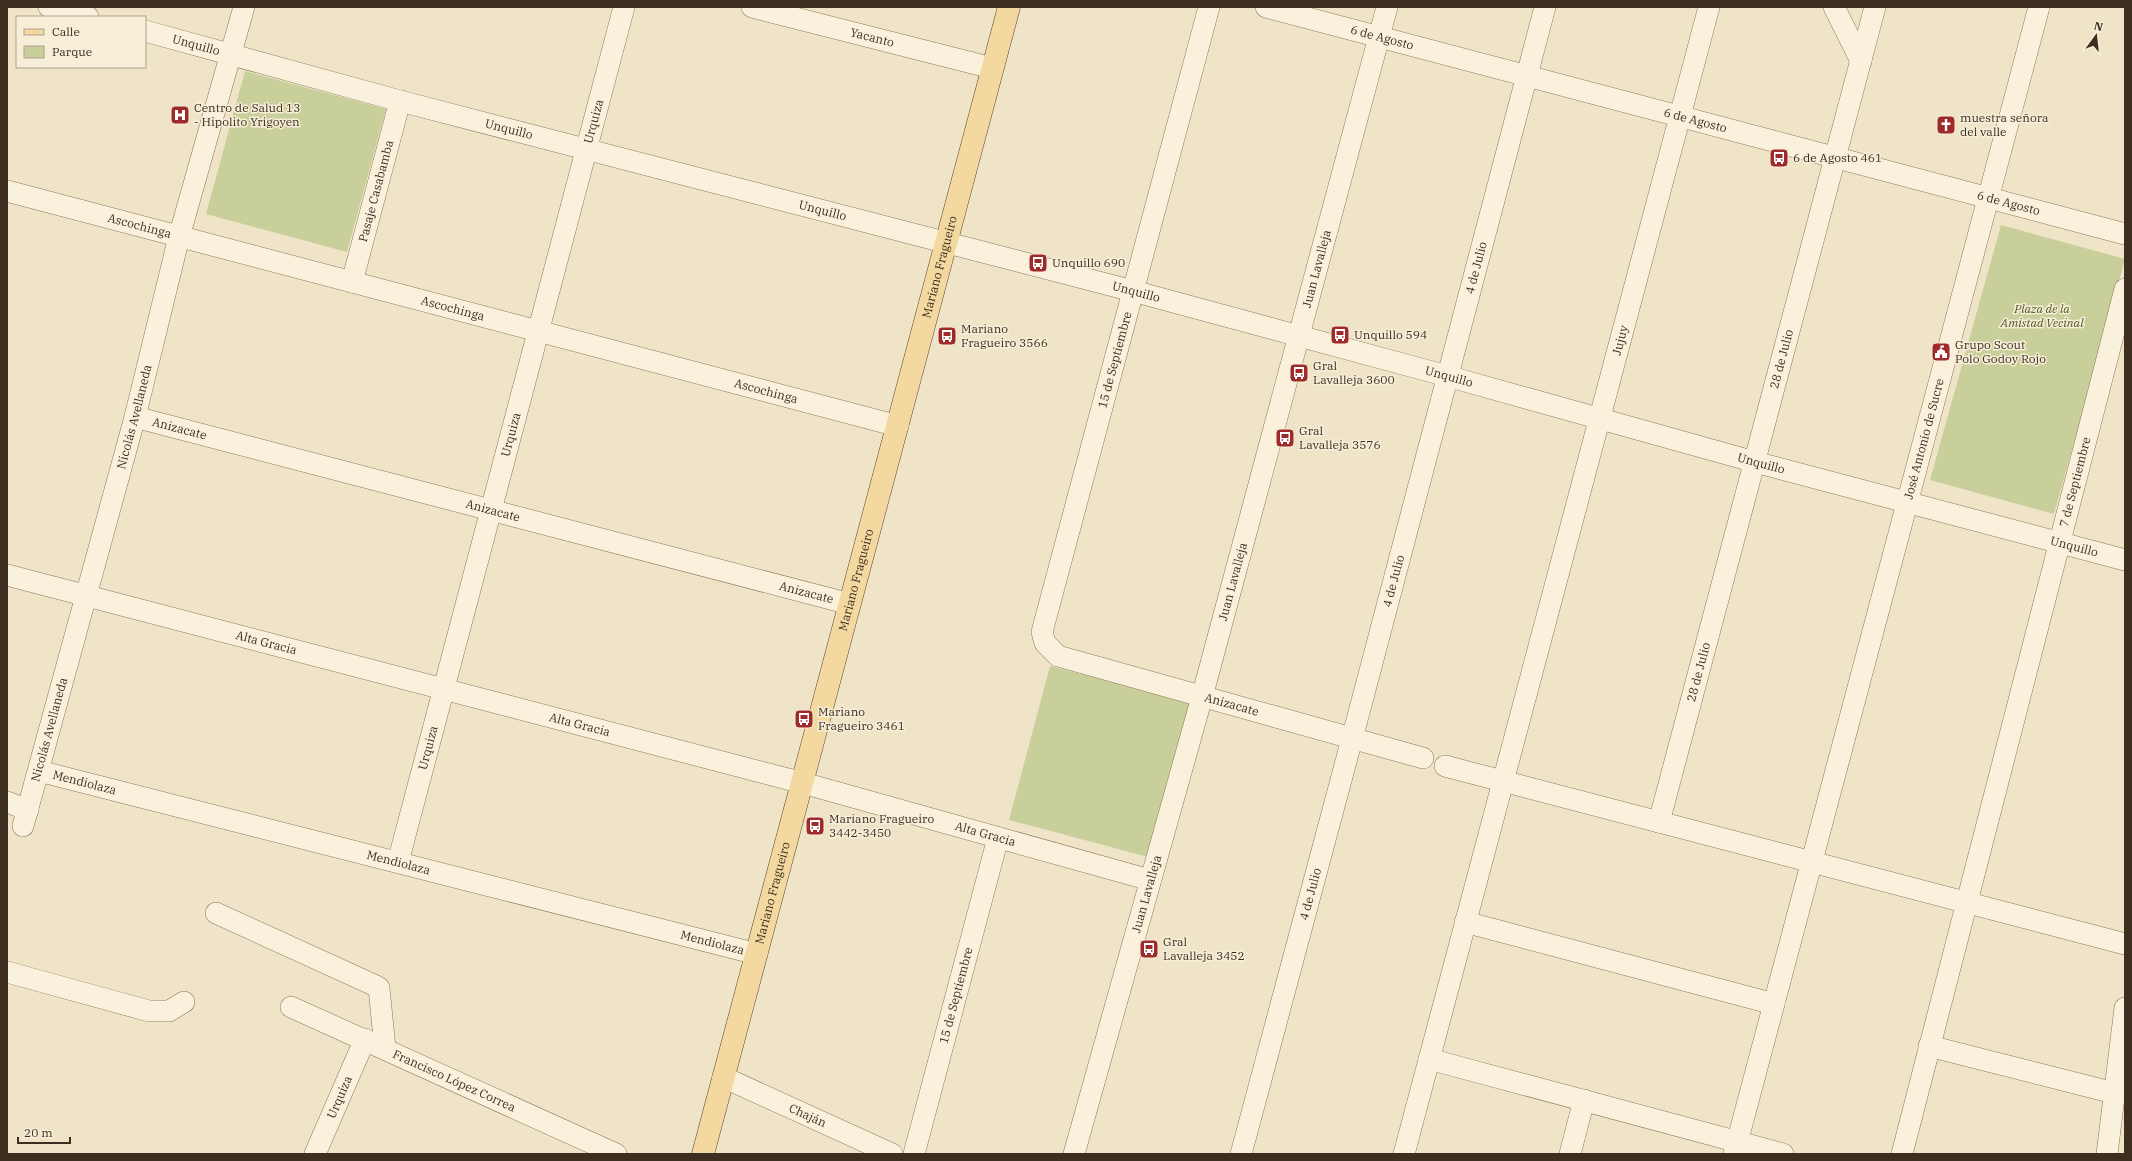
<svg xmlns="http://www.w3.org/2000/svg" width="2132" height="1161" font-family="'IBM Plex Serif',serif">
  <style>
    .green { fill: #c9cf9b }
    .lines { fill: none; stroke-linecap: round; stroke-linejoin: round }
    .minor-casing { stroke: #8d765c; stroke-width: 22 }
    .major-casing { stroke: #5b4430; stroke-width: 23 }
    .minor { stroke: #faf1dc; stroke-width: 21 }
    .major { stroke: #f3d9a0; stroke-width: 22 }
    .labels { text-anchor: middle; stroke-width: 3; stroke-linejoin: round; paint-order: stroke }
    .street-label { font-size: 12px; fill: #3d2e20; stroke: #f7eed8 }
    .poi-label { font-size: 12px; fill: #3d2e20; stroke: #f7eed8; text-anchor: start }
    .park-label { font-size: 12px; font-style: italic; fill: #4d5a26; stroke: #f7eed8 }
  </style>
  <rect width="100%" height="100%" fill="#f0e4c8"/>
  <path class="green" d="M245,71l141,38 -39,143 -141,-38z
    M2001,225l124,34 -71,255 -124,-34z
    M1050,666l143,37 -41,155 -143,-38z"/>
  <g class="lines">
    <g class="minor-casing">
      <g id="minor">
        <path d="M49,7l39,10"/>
        <path id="s1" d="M752,7l240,61"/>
        <path id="s2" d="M1209,7l-167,625 3,11 13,13 365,102"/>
        <path id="s3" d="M1266,7l859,227"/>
        <path d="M1834,7l27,54"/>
        <path id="s4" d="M145,31l255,70 733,190 314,85 308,86 370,98"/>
        <path id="s5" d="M7,191l891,235"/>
        <path id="s6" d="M352,282l48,-181"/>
        <path id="s7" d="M135,417l715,187"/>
        <path id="s8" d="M7,575l796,208 347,97"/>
        <path d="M1445,766l680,178"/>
        <path id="s9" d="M39,771l718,183"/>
        <path d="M7,802l21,8"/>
        <path id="s10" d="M1659,822l216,-815"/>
        <path id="s11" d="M23,826l112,-409 44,-180 65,-230"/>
        <path id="s12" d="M398,862l226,-855"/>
        <path d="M216,913l160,73 3,2 6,60"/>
        <path d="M1465,922l309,82"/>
        <path d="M7,972l142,39h20l15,-9"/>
        <path id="s13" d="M291,1007l325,147"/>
        <path d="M1929,1046l185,47"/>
        <path d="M1429,1059l354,95"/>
        <path id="s14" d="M723,1077l169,77"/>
        <path id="s15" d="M315,1154l50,-115"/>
        <path id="s16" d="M914,1154l84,-316"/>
        <path id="s17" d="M1074,1154l128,-457 185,-690"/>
        <path id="s18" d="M1241,1154l111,-415 193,-732"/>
        <path id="s19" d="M1404,1154l305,-1147"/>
        <path d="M1570,1154l14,-54"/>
        <path id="s20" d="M1734,1154l305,-1147"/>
        <path id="s21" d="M1902,1154l223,-865"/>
        <path d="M2107,1154l18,-146"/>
      </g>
    </g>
    <g class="major-casing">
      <g id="major">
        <path id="s22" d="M703,1154l306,-1147"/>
      </g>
    </g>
    <use href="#minor" class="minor"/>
    <use href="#major" class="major"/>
  </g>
  <defs>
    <g id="hospital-square" transform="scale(1)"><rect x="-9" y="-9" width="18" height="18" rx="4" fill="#9e2a2b" stroke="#f7eed8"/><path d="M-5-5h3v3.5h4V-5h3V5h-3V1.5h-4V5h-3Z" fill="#fff"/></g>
    <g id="church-square" transform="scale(1)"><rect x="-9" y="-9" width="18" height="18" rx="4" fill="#9e2a2b" stroke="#f7eed8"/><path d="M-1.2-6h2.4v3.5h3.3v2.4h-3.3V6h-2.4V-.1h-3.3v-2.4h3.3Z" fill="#fff"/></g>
    <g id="bus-square" transform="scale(1)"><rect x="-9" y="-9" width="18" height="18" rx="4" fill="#9e2a2b" stroke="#f7eed8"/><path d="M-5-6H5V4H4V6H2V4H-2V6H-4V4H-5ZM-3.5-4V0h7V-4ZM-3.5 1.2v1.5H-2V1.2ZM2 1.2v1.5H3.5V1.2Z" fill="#fff"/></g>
    <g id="civic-square" transform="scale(1)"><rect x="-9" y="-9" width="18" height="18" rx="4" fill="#9e2a2b" stroke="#f7eed8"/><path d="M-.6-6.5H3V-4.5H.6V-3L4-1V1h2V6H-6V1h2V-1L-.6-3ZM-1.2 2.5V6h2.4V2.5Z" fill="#fff"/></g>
  </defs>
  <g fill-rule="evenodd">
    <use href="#hospital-square" x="180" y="115"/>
    <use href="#church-square" x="1946" y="125"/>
    <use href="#bus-square" x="1779" y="158"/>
    <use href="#bus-square" x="1038" y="263"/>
    <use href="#bus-square" x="1340" y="335"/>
    <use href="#bus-square" x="947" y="336"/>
    <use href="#civic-square" x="1941" y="352"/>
    <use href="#bus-square" x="1299" y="373"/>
    <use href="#bus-square" x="1285" y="438"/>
    <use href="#bus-square" x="804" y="719"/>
    <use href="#bus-square" x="815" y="826"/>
    <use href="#bus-square" x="1149" y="949"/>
  </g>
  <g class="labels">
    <g class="street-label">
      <text dy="4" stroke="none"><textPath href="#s1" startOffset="124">Yacanto</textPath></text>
      <text dy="4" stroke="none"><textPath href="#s3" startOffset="120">6 de Agosto</textPath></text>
      <text dy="4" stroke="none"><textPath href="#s4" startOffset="53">Unquillo</textPath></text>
      <text dy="4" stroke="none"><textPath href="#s3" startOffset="444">6 de Agosto</textPath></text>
      <text dy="4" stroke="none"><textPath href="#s12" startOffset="766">Urquiza</textPath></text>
      <text dy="4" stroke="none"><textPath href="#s4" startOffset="377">Unquillo</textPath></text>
      <text dy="4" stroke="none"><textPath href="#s6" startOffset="94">Pasaje Casabamba</textPath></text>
      <text dy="4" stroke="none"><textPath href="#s3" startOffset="768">6 de Agosto</textPath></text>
      <text dy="4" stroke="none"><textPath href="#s4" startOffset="701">Unquillo</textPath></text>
      <text dy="4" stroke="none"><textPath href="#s5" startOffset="137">Ascochinga</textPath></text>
      <text dy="4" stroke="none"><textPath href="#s18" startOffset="917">4 de Julio</textPath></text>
      <text dy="4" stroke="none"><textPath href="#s22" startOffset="918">Mariano Fragueiro</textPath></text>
      <text dy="4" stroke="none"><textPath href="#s17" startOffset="918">Juan Lavalleja</textPath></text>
      <text dy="4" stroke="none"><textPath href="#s4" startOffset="1025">Unquillo</textPath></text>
      <text dy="4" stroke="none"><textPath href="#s5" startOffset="461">Ascochinga</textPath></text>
      <text dy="4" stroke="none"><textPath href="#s19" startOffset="842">Jujuy</textPath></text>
      <text dy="4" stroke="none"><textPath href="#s10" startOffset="479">28 de Julio</textPath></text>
      <text transform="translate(1115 360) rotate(-75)" y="4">15 de Septiembre</text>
      <text dy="4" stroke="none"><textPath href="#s4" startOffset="1349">Unquillo</textPath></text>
      <text dy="4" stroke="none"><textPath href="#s5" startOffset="785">Ascochinga</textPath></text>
      <text dy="4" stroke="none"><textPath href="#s11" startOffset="424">Nicolás Avellaneda</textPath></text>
      <text dy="4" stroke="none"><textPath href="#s7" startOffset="46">Anizacate</textPath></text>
      <text dy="4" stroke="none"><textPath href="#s12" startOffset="442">Urquiza</textPath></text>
      <text dy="4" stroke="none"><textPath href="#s20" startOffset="740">José Antonio de Sucre</textPath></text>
      <text dy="4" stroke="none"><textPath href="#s4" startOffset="1673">Unquillo</textPath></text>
      <text dy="4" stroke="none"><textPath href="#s21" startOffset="694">7 de Septiembre</textPath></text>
      <text dy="4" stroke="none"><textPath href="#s7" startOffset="370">Anizacate</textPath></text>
      <text dy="4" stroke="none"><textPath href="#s4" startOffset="1997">Unquillo</textPath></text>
      <text dy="4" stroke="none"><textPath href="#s22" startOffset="594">Mariano Fragueiro</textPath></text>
      <text dy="4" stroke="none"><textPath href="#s17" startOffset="594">Juan Lavalleja</textPath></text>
      <text dy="4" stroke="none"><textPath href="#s18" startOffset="593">4 de Julio</textPath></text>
      <text dy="4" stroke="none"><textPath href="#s7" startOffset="694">Anizacate</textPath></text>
      <text dy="4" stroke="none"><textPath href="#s8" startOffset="268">Alta Gracia</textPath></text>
      <text dy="4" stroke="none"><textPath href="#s10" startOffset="155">28 de Julio</textPath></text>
      <text dy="4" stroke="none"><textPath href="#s2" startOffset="857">Anizacate</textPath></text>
      <text dy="4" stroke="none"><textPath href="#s8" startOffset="592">Alta Gracia</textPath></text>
      <text dy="4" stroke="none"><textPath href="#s11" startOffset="100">Nicolás Avellaneda</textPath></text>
      <text dy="4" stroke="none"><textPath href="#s12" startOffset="118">Urquiza</textPath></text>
      <text dy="4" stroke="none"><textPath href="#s9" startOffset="47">Mendiolaza</textPath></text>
      <text dy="4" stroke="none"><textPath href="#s8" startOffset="1012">Alta Gracia</textPath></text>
      <text dy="4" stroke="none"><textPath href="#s9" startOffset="371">Mendiolaza</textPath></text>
      <text dy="4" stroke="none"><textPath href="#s22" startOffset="270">Mariano Fragueiro</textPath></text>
      <text dy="4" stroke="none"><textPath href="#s17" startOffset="270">Juan Lavalleja</textPath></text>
      <text dy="4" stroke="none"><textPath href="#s18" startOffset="269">4 de Julio</textPath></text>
      <text dy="4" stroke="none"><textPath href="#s9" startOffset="695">Mendiolaza</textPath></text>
      <text dy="4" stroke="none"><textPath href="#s16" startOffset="164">15 de Septiembre</textPath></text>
      <text dy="4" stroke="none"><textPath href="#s13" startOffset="179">Francisco López Correa</textPath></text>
      <text dy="4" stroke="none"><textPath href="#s15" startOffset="62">Urquiza</textPath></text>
      <text dy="4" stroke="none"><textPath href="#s14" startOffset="93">Chaján</textPath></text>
    </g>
    <g class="poi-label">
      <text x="194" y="112">Centro de Salud 13<tspan x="194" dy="14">- Hipolito Yrigoyen</tspan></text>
      <text x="1960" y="122">muestra señora<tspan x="1960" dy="14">del valle</tspan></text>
      <text x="1793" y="162">6 de Agosto 461</text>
      <text x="1052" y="267">Unquillo 690</text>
      <text x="961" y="333">Mariano<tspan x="961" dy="14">Fragueiro 3566</tspan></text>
      <text x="1354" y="339">Unquillo 594</text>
      <text x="1955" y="349">Grupo Scout<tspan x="1955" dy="14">Polo Godoy Rojo</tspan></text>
      <text x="1313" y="370">Gral<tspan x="1313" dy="14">Lavalleja 3600</tspan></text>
      <text x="1299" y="435">Gral<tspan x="1299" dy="14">Lavalleja 3576</tspan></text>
      <text x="818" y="716">Mariano<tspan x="818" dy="14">Fragueiro 3461</tspan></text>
      <text x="829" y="823">Mariano Fragueiro<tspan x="829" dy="14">3442-3450</tspan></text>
      <text x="1163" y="946">Gral<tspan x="1163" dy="14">Lavalleja 3452</tspan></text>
    </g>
    <g class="park-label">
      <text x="2042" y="313">Plaza de la<tspan x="2042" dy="14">Amistad Vecinal</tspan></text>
    </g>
  </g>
  <rect width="2132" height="1161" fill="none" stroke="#3d2e20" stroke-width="16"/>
  <rect x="16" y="16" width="130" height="52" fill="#f7eed8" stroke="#ada18e"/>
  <rect x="24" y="29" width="20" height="6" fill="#f3d9a0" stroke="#ada18e"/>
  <text x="52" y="36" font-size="12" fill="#3d2e20">Calle</text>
  <rect x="24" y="46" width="20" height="12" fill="#c9cf9b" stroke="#ada18e"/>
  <text x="52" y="56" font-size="12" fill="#3d2e20">Parque</text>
  <g transform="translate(2096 36) rotate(15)" stroke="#f7eed8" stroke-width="3" paint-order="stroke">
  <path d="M0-3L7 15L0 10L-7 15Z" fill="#3d2e20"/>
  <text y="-6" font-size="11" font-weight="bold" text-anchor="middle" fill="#3d2e20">N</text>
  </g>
  <path d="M18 1137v6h52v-6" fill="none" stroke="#3d2e20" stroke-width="2"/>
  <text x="24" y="1137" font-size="12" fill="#3d2e20" stroke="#f7eed8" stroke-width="3" paint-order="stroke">20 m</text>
</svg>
